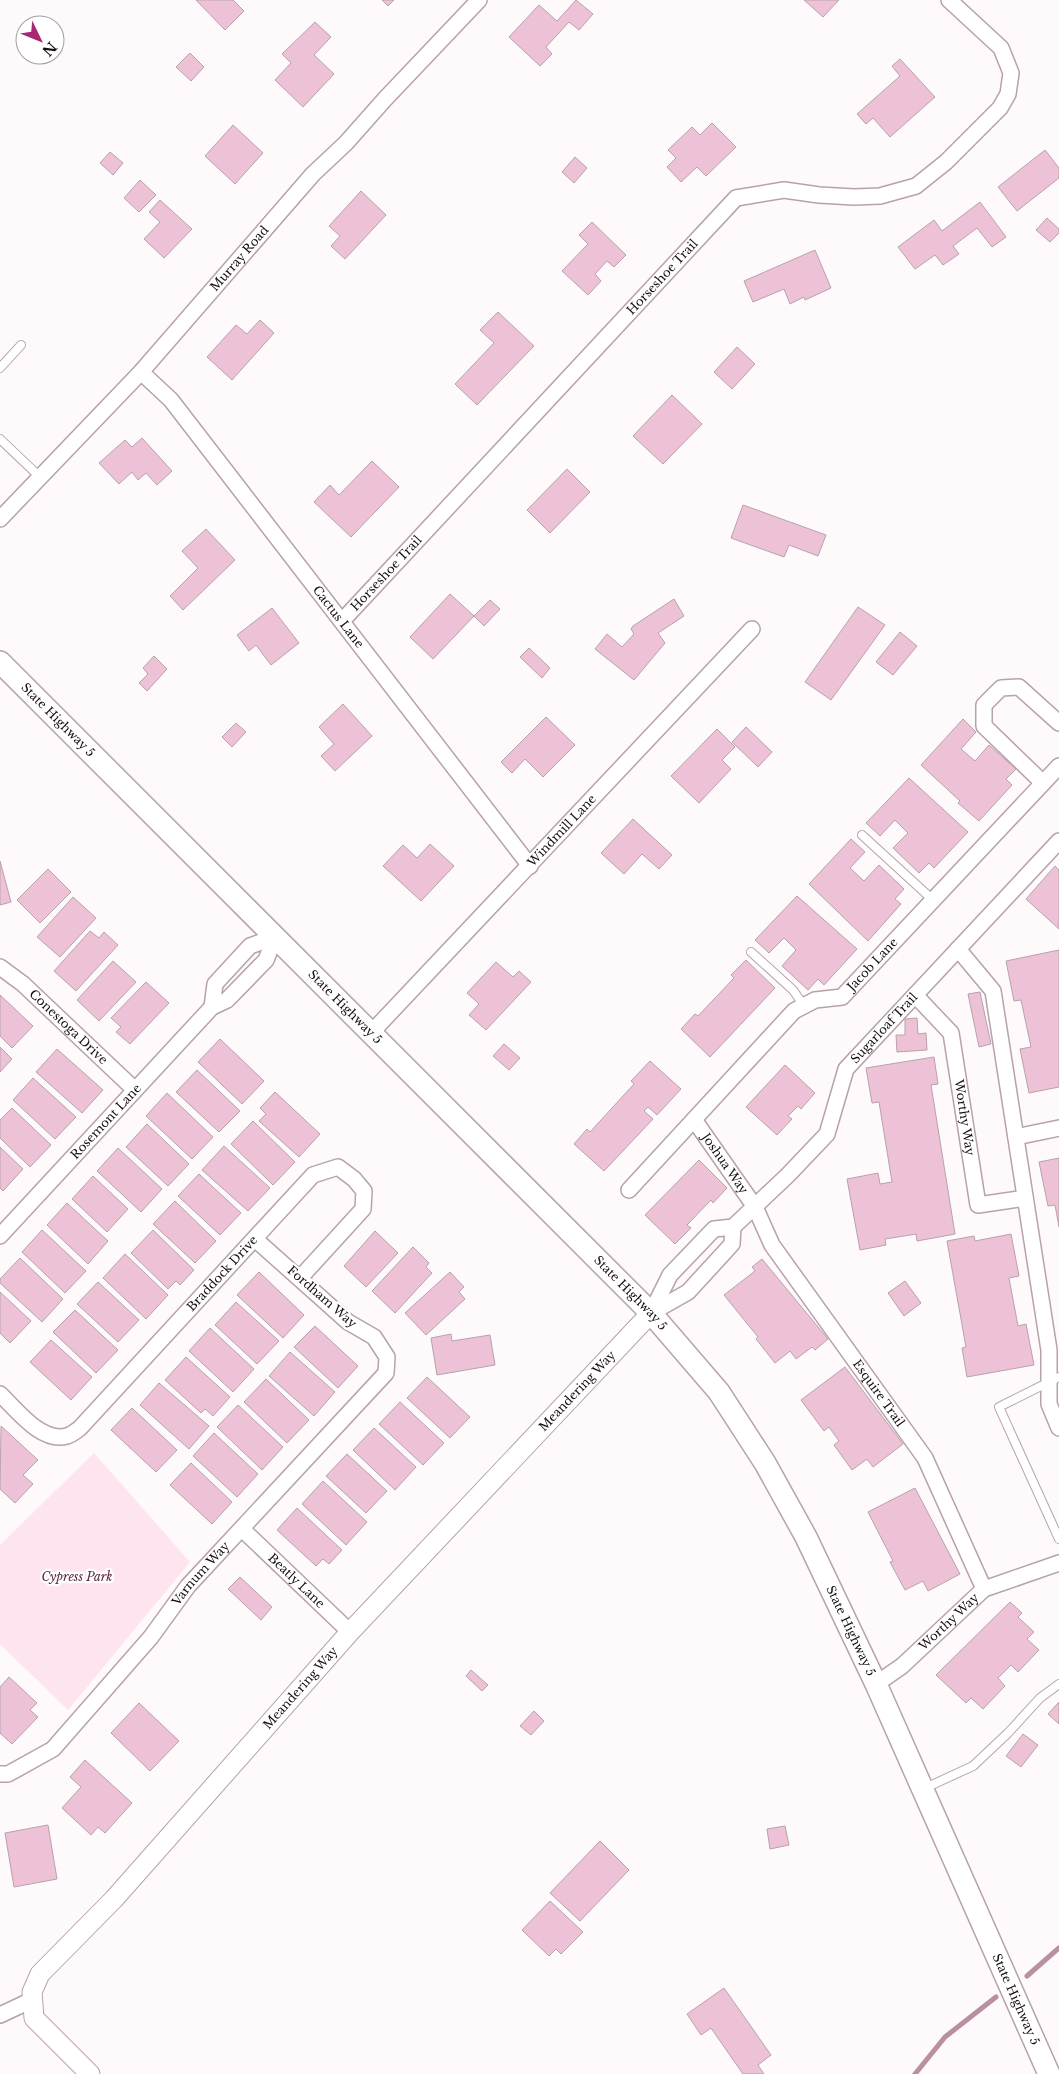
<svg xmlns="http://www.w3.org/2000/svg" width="1059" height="2074" font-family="'Libre Baskerville',serif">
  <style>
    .green { fill: #fee4ef }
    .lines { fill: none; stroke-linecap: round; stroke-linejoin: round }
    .stream { stroke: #b98fa2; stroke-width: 5 }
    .building { fill: #eec2d6; stroke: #b7a2ab }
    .service-casing { stroke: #b7a2ac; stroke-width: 10 }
    .minor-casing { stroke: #b7a2ac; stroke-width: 18 }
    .tertiary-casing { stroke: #b7a2ac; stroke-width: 21 }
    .secondary-casing { stroke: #b7a2ac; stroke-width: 24 }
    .service { stroke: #fff; stroke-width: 8 }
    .minor { stroke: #fff; stroke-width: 15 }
    .tertiary { stroke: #fff; stroke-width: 19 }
    .secondary { stroke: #fff; stroke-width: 21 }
    .labels { text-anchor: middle; stroke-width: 4.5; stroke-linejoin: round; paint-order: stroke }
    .street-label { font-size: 12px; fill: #160f12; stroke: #fff }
    .park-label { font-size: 12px; font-style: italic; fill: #5b2642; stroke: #fff }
  </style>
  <rect width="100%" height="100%" fill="#fef9fb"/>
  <path class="green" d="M94,1453l96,109 -122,148 -68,-66v-99z"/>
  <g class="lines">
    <path class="stream" d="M1027,1976l32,-28
      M915,2074l30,-37 51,-40"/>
  </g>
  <path class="building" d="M196,0h37l11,11 -19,19z
    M382,0h12l-6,6z
    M576,0l17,14 -14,16 -10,-8 -23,25 6,7 -12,12 -31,-29 30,-32 18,16z
    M804,0h35l-16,17z
    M315,22l16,15 -17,18 20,19 -31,33 -28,-27 16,-17 -9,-9z
    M190,53l14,14 -13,14 -15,-14z
    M900,59l35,38 -45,40 -17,-19 -7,6 -9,-10 43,-38 -8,-10z
    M712,123l24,24 -30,29 -9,-9 -16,15 -14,-15 9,-9 -8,-8 24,-23 8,8z
    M233,125l30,28 -28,31 -30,-28z
    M1045,150l14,18v10l-42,33 -19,-24z
    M110,152l13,11 -10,12 -13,-12z
    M575,157l12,11 -13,15 -12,-11z
    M140,180l16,15 -17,17 -15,-14z
    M361,191l25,24 -41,44 -14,-13 9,-10 -11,-10z
    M160,200l32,29 -28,29 -20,-19 16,-17 -11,-10z
    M980,202l26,35 -14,10 -15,-19 -24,18 6,8 -16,11 -8,-10 -20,14 -17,-22 36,-27 8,11z
    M1047,218l12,11v4l-9,9 -14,-12z
    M592,222l34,33 -12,12 -7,-6 -12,13 6,7 -13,14 -26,-24 26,-27 -9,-9z
    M815,250l16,38 -26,12 -1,-3 -14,7 -6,-15 -31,13 -9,-21z
    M498,312l36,34 -57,59 -22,-21 39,-41 -14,-13z
    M260,320l14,13 -42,47 -25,-23 29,-32 11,9z
    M737,347l18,17 -23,25 -18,-17z
    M672,395l30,29 -39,40 -30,-28z
    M142,438l30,33 -15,14 -11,-12 -8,7 -6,-8 -13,12 -20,-21 26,-23 7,7z
    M372,461l27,26 -48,50 -37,-35 16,-17 9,10z
    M567,469l23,23 -40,41 -23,-23z
    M743,505l83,30 -8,21 -29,-11 -5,12 -53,-19z
    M206,529l29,31 -52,50 -13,-14 28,-28 -16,-17z
    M450,594l24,22 -41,43 -23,-22z
    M674,599l10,17 -26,17 7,10 -31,37 -39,-31 12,-15 15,13 12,-13 -3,-5 2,-3z
    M490,600l10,9 -16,17 -10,-10z
    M858,607l27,18 -54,75 -26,-18z
    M272,608l27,35 -28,22 -15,-20 -7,6 -12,-16z
    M900,632l17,14 -24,29 -17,-13z
    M529,648l21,20 -8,10 -22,-21z
    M154,656l13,13 -20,22 -8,-8 9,-9 -5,-6z
    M343,704l29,32 -37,35 -14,-15 13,-12 -15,-17z
    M546,717l29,28 -32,32 -18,-18 -13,14 -11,-11z
    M963,719l13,13 -15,17 14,12 14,-16 27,24 -10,10 6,6 -33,36 -21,-18 2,-2 -39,-36z
    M236,723l10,9 -14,15 -10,-10z
    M746,727l26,25 -14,15 -26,-25z
    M717,729l18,18 -13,13 9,9 -32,34 -28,-27z
    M909,778l59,54 -34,36 -5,-5 -10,10 -26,-25 15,-15 -13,-13 -15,16 -14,-13z
    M633,819l39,36 -13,14 -17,-15 -18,20 -23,-21z
    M851,839l14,13 -15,16 14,13 15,-16 25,24 -9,10 6,5 -33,37 -59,-57z
    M430,844l24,22 -33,35 -38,-35 20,-21 14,13z
    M0,861l11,41 -11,3z
    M1055,866l4,4v59l-33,-30z
    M48,869l23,23 -31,31 -23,-23z
    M797,896l60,53 -33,36 -6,-6 -10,11 -26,-24 14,-16 -12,-12 -15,15 -14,-13z
    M73,897l23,21 -36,39 -23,-20z
    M90,931l9,7 5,-6 14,13 -42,46 -22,-20z
    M1059,950v137l-30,6 -9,-44 11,-2 -10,-47 -7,1 -8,-40z
    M746,960l29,28 -65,69 -29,-28 14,-15 3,2 36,-38 -3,-3z
    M113,961l23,21 -37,39 -22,-21z
    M496,962l17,15 6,-6 12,11 -45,48 -17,-15 10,-11 -12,-11z
    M146,982l23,21 -39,41 -14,-12 5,-5 -10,-9z
    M980,992l11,52 -12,3 -11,-53z
    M0,995l33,31 -21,22 -12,-12z
    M917,1018l1,16 8,-1 1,17 -30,2 -1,-17h9v-16z
    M220,1039l44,42 -22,23 -44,-42z
    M504,1044l16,14 -11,12 -16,-14z
    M0,1047l12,12 -12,13z
    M57,1049l46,41 -21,23 -46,-41z
    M934,1057l4,27 -7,1 24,149 -38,7 -1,-7 -31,5 1,6 -26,5 -13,-71 31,-6 2,11 12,-2 -13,-80 -7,1 -6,-35z
    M650,1061l31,28 -24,26 -9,-8 -4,4 9,8 -49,52 -30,-27 13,-15 3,3 44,-48 -3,-3z
    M785,1065l30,28 -14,16 -3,-3 -10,10 4,3 -15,16 -31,-28z
    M197,1070l43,41 -21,21 -43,-40z
    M33,1078l43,39 -21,22 -42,-39z
    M275,1092l45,42 -21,23 -40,-36 7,-7 -6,-6z
    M167,1093l46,44 -21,22 -46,-43z
    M12,1108l39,37 -21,22 -30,-29v-18z
    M253,1121l42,41 -22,23 -42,-41z
    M147,1124l42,40 -21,22 -42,-39z
    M224,1146l46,42 -22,23 -46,-41z
    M0,1147l23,22 -20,22 -3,-3z
    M118,1148l44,41 -21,23 -44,-41z
    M1059,1158v69l-4,-22 -7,1 -9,-44z
    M699,1160l28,28 -14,15 -2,-3 -24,25 4,3 -16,16 -30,-29z
    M199,1174l42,39 -21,22 -42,-39z
    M93,1176l35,33 -21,23 -35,-33z
    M175,1201l41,40 -21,22 -42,-39z
    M67,1203l41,38 -20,23 -41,-39z
    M42,1230l44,41 -21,22 -43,-41z
    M153,1230l41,40 -14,15 -4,-4 -8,8 -37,-36z
    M375,1231l23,22 -32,34 -22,-21z
    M1011,1234l8,42 -10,2 9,48 8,-2 8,41 -67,12 -5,-29 4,-1 -19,-106 27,-5 1,5z
    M413,1247l16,16 -3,4 6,6 -37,40 -23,-22z
    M125,1254l43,41 -22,24 -43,-41z
    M20,1258l43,41 -21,23 -42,-39v-4z
    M762,1259l66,80 -13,11 -3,-3 -16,12 -6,-8 -15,12 -19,-24 2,-2 -34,-42 31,-24 -3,-4z
    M259,1272l45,43 -21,23 -46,-43z
    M450,1272l14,15 -5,5 6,7 -39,36 -21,-22z
    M905,1281l16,22 -17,13 -16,-23z
    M98,1282l41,38 -21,22 -41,-38z
    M0,1292l31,29 -21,22 -10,-10z
    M236,1302l43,39 -22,23 -42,-39z
    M75,1310l43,40 -22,23 -43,-41z
    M315,1326l43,40 -20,22 -44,-41z
    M210,1328l44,41 -21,23 -44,-41z
    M451,1334l1,7 38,-6 5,30 -58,10 -6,-37z
    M51,1340l41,37 -21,23 -41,-38z
    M290,1352l45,40 -21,24 -45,-40z
    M186,1357l44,40 -17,19 -8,-7 -4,4 -36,-33z
    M845,1367l58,77 -30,23 -6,-8 -15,11 -18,-25 5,-4 -10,-14 -5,4 -23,-31z
    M427,1377l43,40 -20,21 -43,-40z
    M266,1379l43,41 -22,23 -43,-41z
    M159,1383l50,43 -20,23 -49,-44z
    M400,1402l44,41 -21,22 -44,-41z
    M238,1405l45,42 -21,23 -45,-43z
    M132,1408l45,42 -21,22 -45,-42z
    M1,1426l37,34 -15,15 10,9 -18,19 -15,-14z
    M374,1428l42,39 -21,23 -42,-40z
    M214,1433l44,41 -21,23 -44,-41z
    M347,1454l40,37 -21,22 -40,-37z
    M191,1463l41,39 -20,22 -42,-39z
    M323,1481l44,41 -21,23 -44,-41z
    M915,1488l45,86 -32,17 -5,-10 -18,9 -15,-28 3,-1 -25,-49z
    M297,1508l45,42 -13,14 -6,-5 -7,7 -39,-36z
    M240,1577l32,30 -11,13 -33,-31z
    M1010,1602l12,11 -4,4 16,15 -7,7 12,11 -21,22 -7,-7 -13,13 7,8 -22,23 -12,-11 -5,5 -30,-28z
    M471,1670l17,15 -6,6 -16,-15z
    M9,1677l28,26 -7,7 8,7 -26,27 -12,-11v-46z
    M1059,1702v22l-11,-10z
    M139,1703l40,38 -29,30 -39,-38z
    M534,1711l10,10 -13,14 -11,-9z
    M1023,1734l15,11 -17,22 -15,-11z
    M85,1760l47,43 -27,30 -7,-6 -7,8 -29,-27 19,-21 -11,-10z
    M48,1825l9,54 -43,8 -9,-54z
    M785,1826l4,19 -19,4 -3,-20z
    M600,1841l29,29 -49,51 -30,-28z
    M550,1901l33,31 -22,22 -5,-5 -7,7 -27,-26z
    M724,1988l47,67 -13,10 6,9h-21l-32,-46 -10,7 -14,-21z"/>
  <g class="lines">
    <g class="service-casing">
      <path id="service" d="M0,368l21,-23
        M0,439l40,38
        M862,835l71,65
        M751,952l42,38 11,16
        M1059,1377l-60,30 60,132
        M923,1789l50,-23 35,-33 32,-35 19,-14"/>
    </g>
    <g class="minor-casing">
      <g id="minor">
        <path id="s1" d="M141,372l30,28 359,466"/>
        <path id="s2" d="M0,519l141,-147 172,-198 33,-31 39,-44 94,-99"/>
        <path id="s3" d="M342,621l394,-423 48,-8 35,5 35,2 26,-1 36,-10 30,-24 54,-54 8,-14 3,-21 -10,-25 -52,-48"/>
        <path d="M1043,783l-59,-57v-21l17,-17 18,-1 40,36"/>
        <path d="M958,949l35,42 56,359v54l10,24"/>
        <path id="s4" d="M0,967l23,17 112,106"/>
        <path id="s5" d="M915,995l36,38 27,172 47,-7"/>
        <path d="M212,1007l3,-23 35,-38 25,-9"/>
        <path id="s6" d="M371,1033l381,-404"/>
        <path id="s7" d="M695,1121l60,86 17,38 153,213 59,131"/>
        <path d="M1016,1137l43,-9"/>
        <path id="s8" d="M629,1190l165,-179 21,-11 27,-3 217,-231"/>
        <path id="s9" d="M0,1236l212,-229 15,-7 39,-40 9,-23"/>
        <path id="s10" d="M651,1313l19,-38 44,-46 19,-2 55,-52 39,-41 19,-65 213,-228"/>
        <path d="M651,1313l37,-21 44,-48 1,-17"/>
        <path id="s11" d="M0,1394c17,16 41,49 67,42 4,-1 9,-5 13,-8l233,-253 25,-8 16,12 10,12 -1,18 -63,69"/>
        <path id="s12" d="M242,1529l108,103"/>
        <path id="s13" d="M876,1684l26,-18 82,-77 75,-26"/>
        <path id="s14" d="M0,1774h8l45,-25 98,-112 37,-51 198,-213 1,-16 -13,-20 -26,-15 -93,-83"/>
        <path d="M0,2015l32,-15"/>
      </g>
    </g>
    <g class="tertiary-casing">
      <g id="tertiary">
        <path id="s15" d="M90,2074l-56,-56 -2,-26 8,-18 74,-75 236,-267 301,-319"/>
      </g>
    </g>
    <g class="secondary-casing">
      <g id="secondary">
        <path id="s16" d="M0,662l651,651 68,79 46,71 41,74 70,147 173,390"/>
      </g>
    </g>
    <use href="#service" class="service"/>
    <use href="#minor" class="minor"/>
    <use href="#tertiary" class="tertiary"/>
    <use href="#secondary" class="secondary"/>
  </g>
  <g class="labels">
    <g class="street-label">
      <text dy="4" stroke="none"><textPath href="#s2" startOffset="354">Murray Road</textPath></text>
      <text dy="4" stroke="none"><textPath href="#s3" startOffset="470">Horseshoe Trail</textPath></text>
      <text dy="4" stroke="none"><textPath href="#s3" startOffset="65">Horseshoe Trail</textPath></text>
      <text dy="4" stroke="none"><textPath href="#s1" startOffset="315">Cactus Lane</textPath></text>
      <text dy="4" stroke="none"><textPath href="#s16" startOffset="82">State Highway 5</textPath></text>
      <text dy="4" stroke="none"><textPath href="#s6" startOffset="278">Windmill Lane</textPath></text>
      <text dy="4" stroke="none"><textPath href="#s8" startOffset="339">Jacob Lane</textPath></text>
      <text dy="4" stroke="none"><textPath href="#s16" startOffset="488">State Highway 5</textPath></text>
      <text dy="4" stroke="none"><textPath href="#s4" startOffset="91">Conestoga Drive</textPath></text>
      <text dy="4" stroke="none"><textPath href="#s10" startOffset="381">Sugarloaf Trail</textPath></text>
      <text dy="4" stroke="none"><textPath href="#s5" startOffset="138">Worthy Way</textPath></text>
      <text dy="4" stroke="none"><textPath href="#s9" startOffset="156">Rosemont Lane</textPath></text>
      <text dy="4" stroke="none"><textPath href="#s7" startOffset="52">Joshua Way</textPath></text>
      <text dy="4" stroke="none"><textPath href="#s11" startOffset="308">Braddock Drive</textPath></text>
      <text dy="4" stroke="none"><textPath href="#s16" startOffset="892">State Highway 5</textPath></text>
      <text transform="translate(322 1297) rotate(41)" y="4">Fordham Way</text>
      <text dy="4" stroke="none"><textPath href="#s15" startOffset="918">Meandering Way</textPath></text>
      <text dy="4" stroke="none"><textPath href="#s7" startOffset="329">Esquire Trail</textPath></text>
      <text dy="4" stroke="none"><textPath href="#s14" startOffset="289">Varnum Way</textPath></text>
      <text dy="4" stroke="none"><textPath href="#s12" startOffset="75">Beatly Lane</textPath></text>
      <text dy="4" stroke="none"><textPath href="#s13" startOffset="96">Worthy Way</textPath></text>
      <text dy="4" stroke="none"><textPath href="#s16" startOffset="1298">State Highway 5</textPath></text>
      <text dy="4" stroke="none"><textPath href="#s15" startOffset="512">Meandering Way</textPath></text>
      <text dy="4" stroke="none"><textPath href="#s16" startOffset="1702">State Highway 5</textPath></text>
    </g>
    <g class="park-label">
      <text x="77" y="1581">Cypress Park</text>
    </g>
  </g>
  <g transform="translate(40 40) rotate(133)"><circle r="24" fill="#ffffff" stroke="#a29fa0"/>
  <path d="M0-4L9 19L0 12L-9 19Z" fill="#a82673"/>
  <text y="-8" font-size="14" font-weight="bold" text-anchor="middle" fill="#160f12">N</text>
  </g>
</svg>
